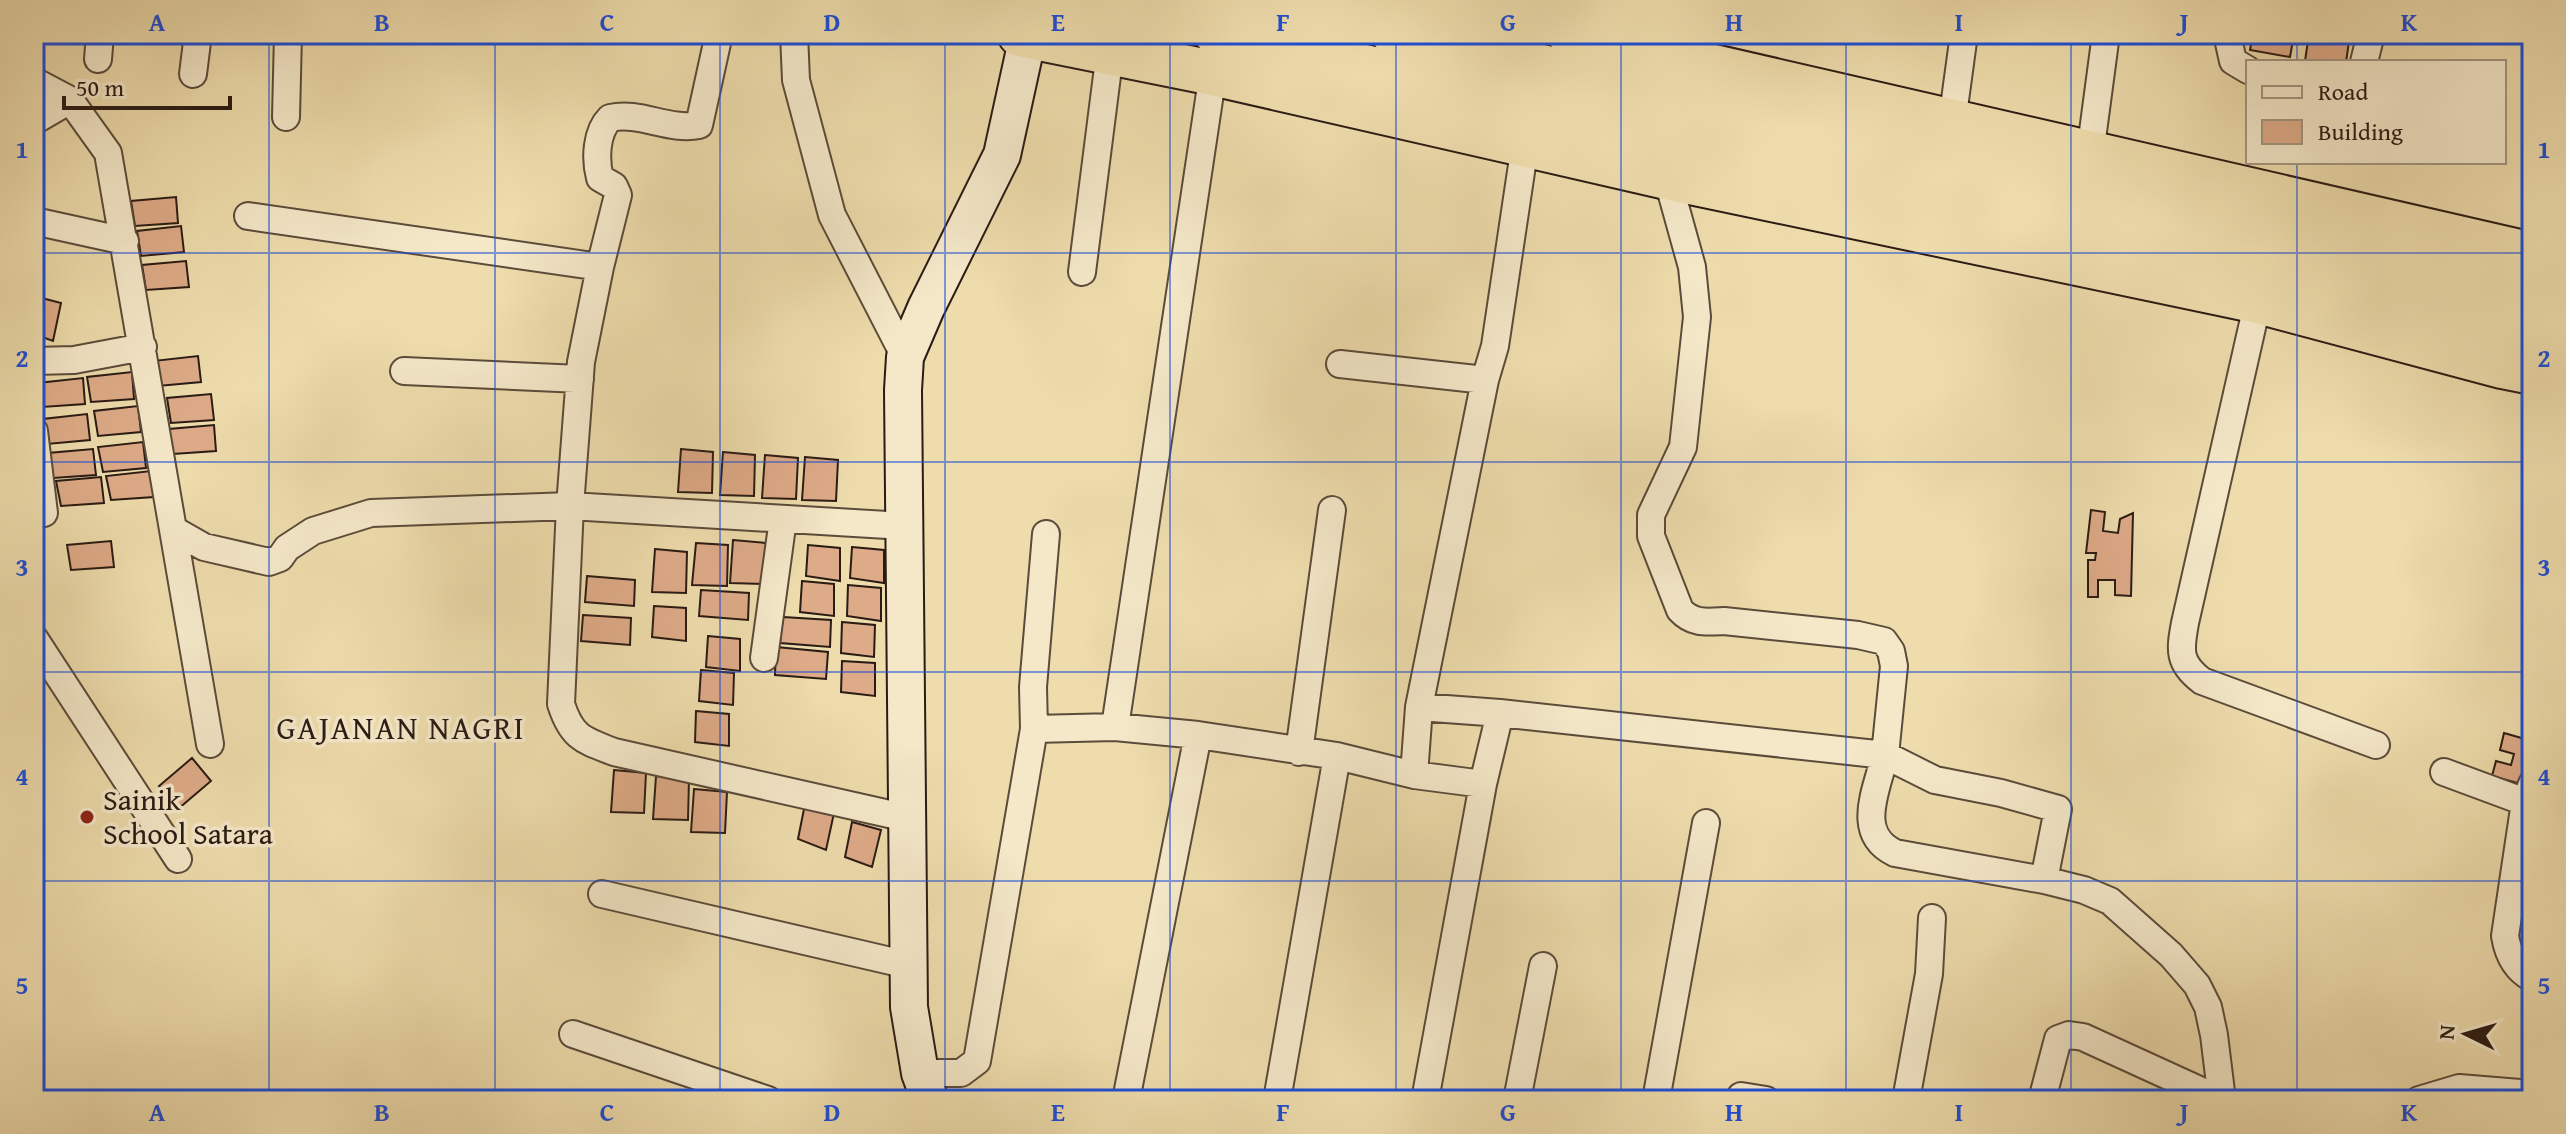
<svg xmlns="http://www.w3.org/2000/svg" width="2566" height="1134" font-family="'Gentium Book Plus',serif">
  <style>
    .building { fill: #deab88; stroke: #2a1b14; stroke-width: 2 }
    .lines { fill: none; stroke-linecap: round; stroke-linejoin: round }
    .street-casing { stroke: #5b4b3a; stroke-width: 30 }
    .secondary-casing { stroke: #2a1b14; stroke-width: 40 }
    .highway-casing { stroke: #2a1b14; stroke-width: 48 }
    .street { stroke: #f4e8c9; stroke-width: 26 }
    .secondary { stroke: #f4e8c9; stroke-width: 36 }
    .highway { stroke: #eedcac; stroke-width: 44 }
    .grid { fill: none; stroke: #1d4ed8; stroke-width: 2; stroke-opacity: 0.55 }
    .poi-dot { fill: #8f2418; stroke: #f4e8c9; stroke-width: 3 }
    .labels { text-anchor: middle; stroke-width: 7; stroke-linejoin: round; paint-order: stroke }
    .poi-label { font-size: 30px; fill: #2a1b14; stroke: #f4e8c9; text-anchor: start }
    .neighbourhood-label { font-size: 32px; letter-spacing: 2px; fill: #2a1b14; stroke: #f4e8c9 }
    .neatline { fill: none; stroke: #1d4ed8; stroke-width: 3 }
    .grid-label { font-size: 26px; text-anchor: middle; font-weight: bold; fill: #1d4ed8 }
  </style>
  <rect width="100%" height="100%" fill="#eedcac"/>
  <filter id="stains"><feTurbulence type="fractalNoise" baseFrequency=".0025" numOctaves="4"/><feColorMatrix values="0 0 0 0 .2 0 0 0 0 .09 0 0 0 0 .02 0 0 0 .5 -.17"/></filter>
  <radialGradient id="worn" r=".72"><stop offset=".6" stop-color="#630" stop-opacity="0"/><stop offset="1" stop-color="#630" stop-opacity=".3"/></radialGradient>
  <path class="building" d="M2253,34h41l-4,23 -40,-7z
    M2309,34l41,1 -4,27 -41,-1z
    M176,197l2,26 -43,3 -4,-25z
    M181,226l3,26 -43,4 -4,-25z
    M186,261l3,26 -43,3 -4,-25z
    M34,296l27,7 -8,38 -19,-7z
    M198,356l3,26 -43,4 -5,-25z
    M132,372l2,27 -43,3 -4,-25z
    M83,378l2,26 -43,3 -4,-24z
    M211,394l3,26 -43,3 -4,-25z
    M138,406l3,26 -43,4 -4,-25z
    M87,414l3,26 -43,4 -4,-25z
    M214,425l2,26 -43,3 -4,-25z
    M143,442l3,26 -43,4 -5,-25z
    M93,449l3,26 -43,3 -5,-25z
    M681,449l32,3 -1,41 -34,-1z
    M723,452l32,3 -1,41 -34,-1z
    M765,455l33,3 -2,41 -34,-1z
    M805,457l33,3 -2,41 -34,-1z
    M151,471l3,26 -43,3 -5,-24z
    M101,477l3,26 -43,3 -5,-25z
    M2091,510l14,2 -2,19 15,2 2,-14 13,-6 -2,83 -16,-1v-15h-17v17h-10v-37h7l1,-7h-10z
    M733,540l33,3 -2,41 -34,-1z
    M111,541l3,26 -43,3 -4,-25z
    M696,543l32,2 -1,41 -35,-1z
    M808,545l32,3v33l-34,-5z
    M852,547l32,3v33l-34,-5z
    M655,549l32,3 -1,41 -34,-1z
    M587,576l48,4 -1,26 -49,-4z
    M802,581l32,3v32l-34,-4z
    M848,585l33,3v33l-34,-5z
    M701,590l48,3 -1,27 -49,-4z
    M654,606l32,2v33l-34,-4z
    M583,615l48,3 -1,27 -49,-4z
    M783,617l48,3 -1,27 -50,-4z
    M842,622l33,3 -1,32 -33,-4z
    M708,636l32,3v32l-34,-4z
    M776,647l52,5 -2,27 -51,-4z
    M842,661l33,2v33l-34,-4z
    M701,670l33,3 -1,32 -34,-4z
    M696,711l33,3v32l-34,-4z
    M2504,733l28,8 -11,43 -29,-8 4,-15 15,4 3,-11 -14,-4z
    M192,758l19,23 -33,28 -19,-23z
    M614,770l32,3 -2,40 -33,-1z
    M656,776l33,3 -1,41 -35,-1z
    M694,789l33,3 -2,41 -34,-1z
    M805,804l29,9 -8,37 -28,-11z
    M852,822l29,8 -9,37 -27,-10z"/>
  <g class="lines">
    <g class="street-casing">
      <path id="street" d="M719,34l-20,91c-31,6 -59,-14 -89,-7 -14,14 -15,41 -10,60l14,8 4,9 -18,72 -19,95 -11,144 -9,198c11,34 22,36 53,48l293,66
        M794,34l2,46 36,135 73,142
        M2227,34l6,27 15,9
        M98,59l2,-25
        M2364,62l7,-28
        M193,74l5,-40
        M34,81l36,19 38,53 102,591
        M286,117l2,-83
        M34,121l36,-21
        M1952,122l12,-88
        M2090,154l16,-120
        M1667,177l25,90 5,50 -14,130 -32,68v21l29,74c13,14 26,12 44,11l134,14 26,6 7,10 3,15 -9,89 50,25 66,13 57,16 -14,71
        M248,216l352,51
        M34,221l91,20
        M1082,272l28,-220
        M2258,301l-73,322c-5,27 -7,40 17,58l174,64
        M34,361l40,-1 69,-13
        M1340,364l145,16
        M404,371l176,8
        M34,431l10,82
        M174,530l30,17 65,15 11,-4 7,-10 26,-17 58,-18 199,-7 334,20
        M34,638l144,221
        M764,658l19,-139
        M1419,707l81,6 385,42c-8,35 -31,78 10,98l149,27 40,10 26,11 61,54 26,30 11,22 6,28 8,65
        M1115,727l98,-654
        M1034,729l-1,-42 13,-153
        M1299,752l33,-242
        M2444,772l81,30
        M1414,775l5,-68 66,-327 10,-34 30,-201
        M2532,784l-7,18 -20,134c3,18 10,33 27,42
        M602,894l306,71
        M573,1034l195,66
        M920,1073h41l16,-12 57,-332 81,-2 83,8 139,21 77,19 69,9 17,-71
        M1741,1096l25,4
        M1126,1100l72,-365
        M1277,1100l60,-344
        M1425,1100l58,-316
        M1517,1100l26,-134
        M1656,1100l50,-277
        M1906,1100l23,-126 3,-56
        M2042,1100l16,-61 11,-4 14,2 138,63
        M2419,1100l40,-12 73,6"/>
    </g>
    <g class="secondary-casing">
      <path id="secondary" d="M930,1100l-10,-27 -11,-66 -6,-617 2,-33 21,-49 76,-153 26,-119"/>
    </g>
    <g class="highway-casing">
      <path id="highway" d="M1020,34l193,39 454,104 591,124 244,65 30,6
        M1217,34l1315,295
        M1394,34l1138,254
        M1570,34l962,221"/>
    </g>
    <use href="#street" class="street"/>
    <use href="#secondary" class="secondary"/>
    <use href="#highway" class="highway"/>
  </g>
  <path class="grid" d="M269,34v1066M495,34v1066M720,34v1066M945,34v1066M1170,34v1066M1396,34v1066M1621,34v1066M1846,34v1066M2071,34v1066M2297,34v28M2297,162v938M34,253h2498M34,462h2498M34,672h2498M34,881h2498"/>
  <circle class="poi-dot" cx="87" cy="817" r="8"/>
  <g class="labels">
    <g class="poi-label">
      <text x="103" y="810">Sainik<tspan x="103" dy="34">School Satara</tspan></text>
    </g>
    <g class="neighbourhood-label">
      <text x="401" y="739">GAJANAN NAGRI</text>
    </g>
  </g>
  <rect width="2566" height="1134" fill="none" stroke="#eedcac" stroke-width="88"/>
  <rect x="2246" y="60" width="260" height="104" fill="#f4e8c9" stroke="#a39681" stroke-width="2"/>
  <rect x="2262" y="86" width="40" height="12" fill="#f4e8c9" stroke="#a39681" stroke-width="2"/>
  <text x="2318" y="100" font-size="24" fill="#2a1b14">Road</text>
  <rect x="2262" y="120" width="40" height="24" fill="#deab88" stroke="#a39681" stroke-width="2"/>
  <text x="2318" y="140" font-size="24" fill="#2a1b14">Building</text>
  <g transform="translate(2466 1034) rotate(275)" stroke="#f4e8c9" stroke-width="6" paint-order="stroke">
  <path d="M0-6L14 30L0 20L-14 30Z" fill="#2a1b14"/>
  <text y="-12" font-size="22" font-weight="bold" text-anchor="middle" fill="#2a1b14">N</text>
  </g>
  <path d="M64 96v12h166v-12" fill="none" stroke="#2a1b14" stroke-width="4"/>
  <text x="76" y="96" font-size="24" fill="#2a1b14" stroke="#f4e8c9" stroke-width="6" paint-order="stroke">50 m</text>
  <rect x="44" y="44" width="2478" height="1046" class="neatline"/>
  <g class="grid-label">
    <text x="157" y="31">A</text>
    <text x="382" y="31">B</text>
    <text x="607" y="31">C</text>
    <text x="832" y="31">D</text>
    <text x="1058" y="31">E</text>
    <text x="1283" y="31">F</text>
    <text x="1508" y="31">G</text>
    <text x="1734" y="31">H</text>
    <text x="1959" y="31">I</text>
    <text x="2184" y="31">J</text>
    <text x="2409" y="31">K</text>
    <text x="22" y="158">1</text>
    <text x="2544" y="158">1</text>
    <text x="22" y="367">2</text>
    <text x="2544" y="367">2</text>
    <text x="22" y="576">3</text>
    <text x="2544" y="576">3</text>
    <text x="22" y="785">4</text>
    <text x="2544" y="785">4</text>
    <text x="22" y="994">5</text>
    <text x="2544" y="994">5</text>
    <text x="157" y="1121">A</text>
    <text x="382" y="1121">B</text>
    <text x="607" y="1121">C</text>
    <text x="832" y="1121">D</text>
    <text x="1058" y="1121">E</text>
    <text x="1283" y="1121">F</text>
    <text x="1508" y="1121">G</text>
    <text x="1734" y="1121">H</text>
    <text x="1959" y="1121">I</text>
    <text x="2184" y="1121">J</text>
    <text x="2409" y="1121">K</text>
  </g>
  <rect width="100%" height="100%" filter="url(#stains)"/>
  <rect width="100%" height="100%" fill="url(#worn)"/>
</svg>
